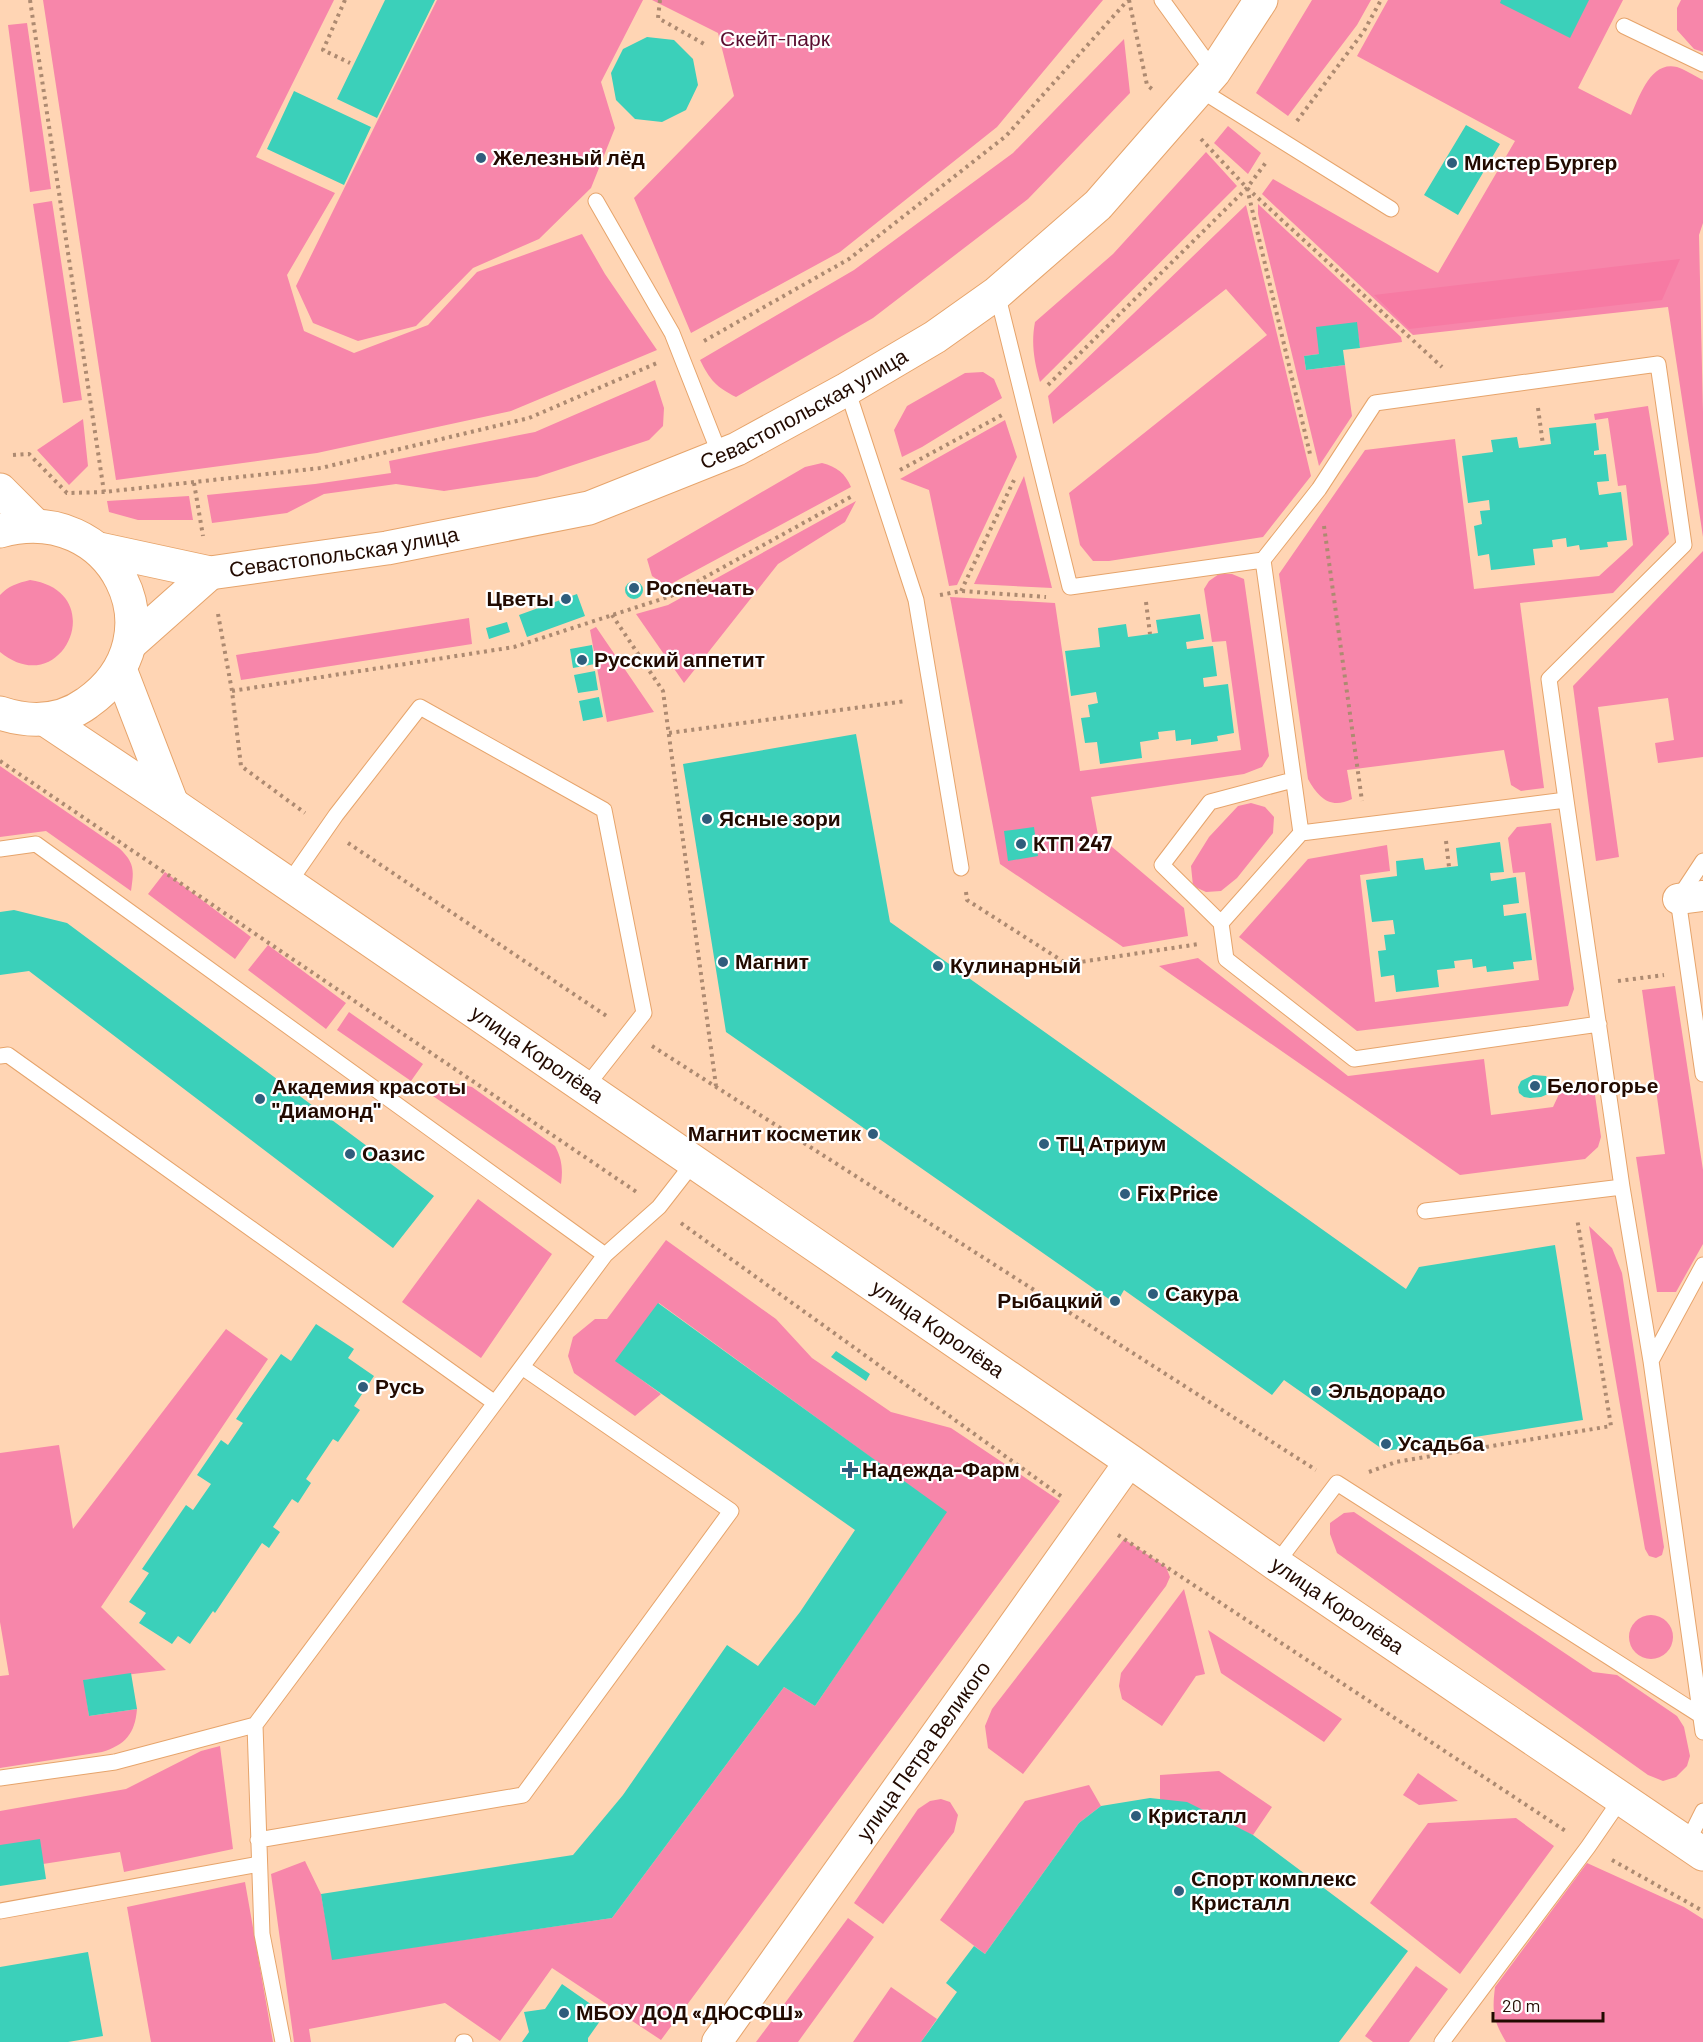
<svg xmlns="http://www.w3.org/2000/svg" width="1703" height="2042" font-family="Barlow,sans-serif">
  <style>
    .green { fill: #f786aa }
    .forest { fill: #f77aa3 }
    .building { fill: #3bd0ba }
    .lines { fill: none; stroke-linecap: round; stroke-linejoin: round }
    .service-casing { stroke: #e6a46b; stroke-width: 17 }
    .minor-casing { stroke: #e6a46b; stroke-width: 32 }
    .secondary-casing { stroke: #e6a46b; stroke-width: 35 }
    .path { stroke: #ad8a71; stroke-width: 4; stroke-dasharray: 3 4.5; stroke-linecap: butt }
    .service { stroke: #fff; stroke-width: 15 }
    .minor { stroke: #fff; stroke-width: 30 }
    .secondary { stroke: #fff; stroke-width: 33 }
    .poi-dot { fill: #2f5d7c; stroke: #fff; stroke-width: 2 }
    .labels { text-anchor: middle; stroke-width: 4.5; stroke-linejoin: round; paint-order: stroke }
    .park-label { font-size: 21px; fill: #5b0d2f; stroke: #fff }
    .poi-label { font-size: 21px; font-weight: bold; fill: #220a00; stroke: #fff; text-anchor: start }
    .street-label { font-size: 21px; fill: #220a00; stroke: #fff }
  </style>
  <rect width="100%" height="100%" fill="#ffd5b4"/>
  <path class="green" d="M43,0h291l-78,157 79,36 -48,82 17,56 50,22 74,-28 49,-53 105,-38 23,40 52,76 -146,61 -194,42 -201,27z
    M437,0h206l-42,82 14,46 -24,60 -52,51 -66,29 -57,58 -58,15 -45,-18 -17,-37z
    M652,0h451l-106,127 -157,125 -149,81 -57,-135 100,-102 -16,-63z
    M1312,0h59l-14,25 -69,91 -32,-23z
    M1388,0h235l-45,88 53,27c8,-18 20,-55 46,-48 9,3 18,9 26,13v143l-4,12 4,177v125l-35,-230 -255,28 -151,-141 11,-15 165,94 77,-132 -158,-85z
    M1681,0h22v52l-9,-3 -17,-19v-22z
    M27,23l24,166 -21,3 -22,-167z
    M1124,39l6,54 -102,106 -155,119 -137,79c-20,-10 -26,-17 -36,-37l154,-90 159,-117z
    M1228,126l33,27 -13,21 -34,-31z
    M1206,152l31,34 -197,196c-6,-21 -9,-39 -5,-60l78,-68z
    M52,201l30,199 -19,3 -30,-199z
    M1258,204l143,133 1,5 -42,6 -4,-26 -37,32 -15,2 2,14 39,-5 7,51 -33,50 -61,-252z
    M1246,205l65,271 -48,61 -154,24h-16l-13,-16 -11,-52 198,-158 -41,-46 -173,135 -5,-28z
    M983,372l11,7 8,19 -80,49 -20,10 -8,-27 13,-24 58,-33z
    M655,380l9,28 -1,18 -14,14 -112,37 -93,14 -48,-7 -72,10 -37,19 -75,10 -5,-28 108,-11 76,-11 -2,-12 146,-29z
    M1648,406l21,128 -56,59 -93,10 24,185 -23,3 -10,-6 -7,-35 -157,20 5,29c-22,11 -34,-2 -44,-20l-29,-205 86,-124 90,-11 19,150 125,-13 34,-31 -7,-60 -8,1 -10,-68 -13,2 -1,-6z
    M83,419l5,47 -19,19 -32,-35z
    M1005,420l12,37 -60,128 -8,1 -20,-96 -29,-11z
    M822,463c15,4 23,10 29,24l-184,99 -15,-10 -5,-17 158,-92z
    M1024,476l28,112 -78,-4z
    M189,496l4,24h-55l-29,-8 -2,-11z
    M856,501l-11,21 -67,42 -94,119 -48,-69 32,-9z
    M1703,551v206l-45,6 -3,-20 19,-3 -6,-42 -70,9 21,150 -23,4 -23,-175z
    M1219,574h13l12,5 25,177 -7,11 -18,7 -153,23 7,38 86,73 4,28 -65,11 -123,-83 -50,-267 105,6 25,168 161,-21 -15,-109 -14,1 -8,-53 5,-8z
    M30,580c82,12 32,123 -30,72v-57c8,-9 18,-12 30,-15z
    M469,618l3,26 -231,36 -5,-25z
    M596,627l58,85 -47,10 -17,-92z
    M0,766l119,82c16,15 15,22 12,43l-85,-60 -46,6z
    M1251,803l14,4 9,10 -1,16 -36,45 -16,13 -15,1 -13,-6 -2,-20 18,-29 29,-31z
    M1551,823l23,166 -6,17 -211,25 -118,-94 69,-78 79,-14 3,26 -30,4 15,127 164,-22 -14,-108 -12,1 -5,-35 9,-11z
    M165,872l86,65 -16,22 -87,-65z
    M268,945l78,58 -20,26 -78,-59z
    M1198,958l150,118 136,-17 7,56 62,-8 7,-15 34,-4 7,49 -3,10 -13,12 -125,16 -301,-209z
    M1675,986l28,184v74l-27,48h-19l-21,-135 29,-3 -23,-164z
    M349,1012l74,52 -12,17 -74,-51z
    M458,1084l14,3 83,59c7,13 8,23 6,38l-131,-90 13,-8z
    M478,1199l74,55 -71,104 -79,-56z
    M1589,1226l23,22 10,25 42,274 -2,8 -6,3 -7,-2 -4,-7z
    M666,1240l110,79 36,39 79,54 60,16 109,73 -399,539 -109,-72 -52,73 -55,-38 -136,26 2,13h-17l-23,-168 34,-13 16,33 12,65 279,-41 172,-231 31,19 131,-194 -287,-209 -43,58 45,33 -26,22 -61,-43 -6,-17 5,-19 22,-18h12z
    M226,1329l42,30 -167,248 65,63 -82,10 5,36 48,-7c-2,25 -12,36 -35,43l-102,16v-92l9,-1 -9,-53v-169l59,-8 14,84z
    M1354,1512l239,160 24,3 60,41 7,11 6,29 -3,10 -11,11 -13,4 -15,-6 -311,-222 -7,-19v-11l14,-10z
    M1124,1539l42,28 4,10 -4,9 -143,188 -35,-26 -3,-22 7,-17z
    M1184,1589l21,85 -9,2 -34,50 -40,-27 -3,-13 2,-13z
    M1629 1637a22 22 0 1 1 44 0a22 22 0 1 1-44 0Z
    M1208,1630l134,89 -18,23 -103,-69z
    M220,1746l13,103 -109,23 -4,-20 -77,12 -43,-19v-34l126,-22 75,-38z
    M1219,1771l53,36 -19,28 -93,-36v-24z
    M1418,1773l40,28 -39,4 -16,-10z
    M1089,1785l12,21 -22,17 -94,131 -45,-34 85,-119z
    M941,1799l9,3 8,13 -4,17 -71,92 -29,-21 64,-94 12,-8z
    M1516,1818l38,28 -94,128 -90,-71 58,-80z
    M1587,1863l97,44 19,12v123h-197c-13,-22 -14,-30 -11,-55z
    M245,1882l28,160h-122l-24,-135z
    M848,1918l26,19 -76,105h-42z
    M1416,1966l32,23 -39,53h-36l-8,-6z
    M891,1987l46,32 -16,23h-68z"/>
  <path class="forest" d="M1680,259l-18,41 -253,29 -35,-34z"/>
  <path class="building" d="M385,0h50l-58,118 -40,-19z
    M1501,0h88l-19,38 -70,-35z
    M647,37l27,3 19,19 5,26 -12,25 -24,12 -27,-3 -19,-19 -5,-27 12,-24z
    M294,91l77,36 -27,58 -77,-36z
    M1466,125l34,19 -42,71 -34,-20z
    M1357,322l3,26 -17,2 2,15 -39,5 -2,-14 15,-2 -3,-27z
    M1596,423l3,27 -5,1v4l12,-1 3,27 -12,1 2,13 22,-3 6,48 -20,2 1,5 -28,3 -1,-5 -12,2 -1,-9 -14,2 1,7 -20,2 2,16 -44,5 -2,-16 -11,2 -4,-30 8,-2 -2,-13 10,-1 -1,-10 -21,3 -6,-47 31,-4 -2,-12 26,-3 2,11 32,-4 -2,-16z
    M625 590a9 9 0 1 1 18 0a9 9 0 1 1-18 0Z
    M577,594l8,22 -58,21 -8,-22z
    M1200,614l4,25 -18,3 1,7 26,-3 4,30 -14,2 1,9 24,-3 6,49 -17,3 1,5 -27,4v-6l-15,2 -1,-11 -17,2 1,7 -19,3 2,16 -42,6 -3,-22 -12,1 -4,-25 9,-1 -2,-12 10,-2 -2,-11 -25,4 -6,-45 35,-4 -2,-19 28,-4 2,13 30,-4 -2,-13z
    M507,622l3,10 -21,7 -3,-11z
    M592,645l3,19 -22,4 -3,-19z
    M595,671l3,19 -20,3 -4,-18z
    M599,697l4,20 -20,4 -4,-20z
    M856,734l34,188 516,367 13,-22 136,-22 28,175 -198,31 -101,-71 -12,15 -148,-105 -8,14 -390,-272 -43,-268z
    M1034,827l4,29 -30,5 -4,-30z
    M1500,842l4,30 -14,1 1,8 25,-4 3,26 -16,2 1,11 22,-3 6,47 -19,2 1,7 -27,3 -1,-6 -13,2 -1,-9 -18,2 1,7 -18,2 2,17 -43,5 -2,-17 -13,2 -3,-26 8,-1 -2,-15 11,-1 -2,-14 -21,2 -6,-42 31,-4 -1,-15 27,-3 2,12 33,-4 -2,-18z
    M14,910l53,13 367,273 -41,52 -364,-277 -29,4v-63z
    M1533,1075l13,1 3,4 3,5 -4,9 -7,3 -11,1 -6,-1 -5,-4 -1,-6 3,-6z
    M658,1303l289,209 -132,194 -31,-19 -172,231 -280,42 -11,-66 252,-39 50,-60 104,-150 31,21 42,-54 55,-82 -240,-169z
    M316,1324l38,25 -6,9 26,18 -20,30 6,4 -22,32 -5,-3 -27,40 5,4 -13,20 -6,-4 -19,28 7,5 -11,16 -7,-5 -47,70 -2,-2 -23,33 -12,-8 -6,8 -33,-21 7,-10 -17,-11 20,-29 -7,-4 44,-64 7,5 18,-26 -14,-9 24,-35 7,5 15,-22 -7,-4 45,-65 10,7z
    M836,1351l34,23 -4,7 -35,-24z
    M131,1673l6,36 -48,7 -6,-36z
    M1150,1798l37,4 66,33 155,116 -69,91h-418l36,-50 -11,-9 28,-37 11,8 94,-131 22,-17z
    M40,1839l6,40 -46,7v-41z
    M88,1952l15,84 -35,6h-68v-75z
    M562,1984l43,30 -17,24v4h-66l7,-10 -5,-20 21,-3z"/>
  <g class="lines">
    <g class="service-casing">
      <path id="service" d="M1162,0l52,72
        M1624,26l79,38
        M1199,89l192,120
        M596,201l76,132 48,122
        M997,293l73,294 193,-27 56,-71 56,-86 283,-39 26,181 -135,134 17,121 -265,33 -80,90 5,36 128,100 245,-35
        M847,389l69,211 45,268
        M1263,560l38,273
        M1566,800l56,387 29,174 52,371
        M0,849l36,-5 569,411
        M1703,861l-25,38 25,175
        M288,884l48,-69 84,-108 184,103 40,203 -59,75
        M1221,923l-59,-58 48,-63 83,-22
        M0,1056l8,-1 487,348 110,-148 54,-48 35,-45
        M1425,1211l197,-24
        M1651,1361l52,-96
        M1276,1564l61,-81 366,234
        M0,1778l115,-16 140,-37
        M258,1840l265,-45 208,-284 -209,-144
        M1687,1843l16,-32
        M0,1911l259,-47
        M283,2042l-21,-108 -7,-209 240,-322
        M463,2042h2
        M1442,2042l146,-195 33,-48"/>
    </g>
    <g class="minor-casing">
      <g id="minor">
        <path d="M1678,899l25,-3"/>
        <path id="s1" d="M717,2042l413,-581"/>
      </g>
    </g>
    <g class="secondary-casing">
      <g id="secondary">
        <path d="M0,490l35,35"/>
        <path d="M0,531c113,-32 182,106 87,172 -26,19 -57,20 -87,10"/>
        <path id="s2" d="M99,549l111,24 177,-25 202,-40 148,-59 110,-60 88,-52 62,-44 101,-88 116,-133 47,-72"/>
        <path d="M130,644l80,-71"/>
        <path d="M120,669l52,135"/>
        <path id="s3" d="M46,720l126,84 958,657 146,103 427,290"/>
      </g>
    </g>
    <path class="path" d="M30,0l74,492
      M345,0l-22,50 27,13
      M660,0l-2,18 48,27
      M1129,0l18,85 5,4
      M1297,121l67,-90 17,-31
      M1201,139l46,49 195,179
      M1247,188l63,266
      M704,341l145,-82 157,-123 122,-136
      M1048,385l199,-197 20,-27
      M1538,408l5,37
      M13,455l16,-1 38,39 37,-1 217,-24 208,-50 128,-55
      M900,470l102,-55
      M194,483l9,53
      M1324,526l38,275
      M961,591l54,-113
      M940,595l21,-4 85,6
      M1146,602l4,32
      M218,614l14,77 9,75 64,47
      M612,615l51,76 53,395
      M232,691l282,-44 157,-51 183,-101
      M669,733l237,-32
      M0,761l638,432
      M1446,841l3,26
      M348,843l260,174
      M966,892l1,8 100,64 132,-20
      M1618,981l46,-6
      M652,1046l664,424
      M681,1223l381,274
      M1369,1472l27,-10 215,-36 -34,-208
      M1118,1535l449,297
      M1612,1860l91,51"/>
    <use href="#service" class="service"/>
    <use href="#minor" class="minor"/>
    <use href="#secondary" class="secondary"/>
  </g>
  <g class="poi-dot">
    <circle cx="481" cy="158" r="6"/>
    <circle cx="1452" cy="163" r="6"/>
    <circle cx="634" cy="588" r="6"/>
    <circle cx="566" cy="599" r="6"/>
    <circle cx="582" cy="660" r="6"/>
    <circle cx="707" cy="819" r="6"/>
    <circle cx="1021" cy="844" r="6"/>
    <circle cx="723" cy="962" r="6"/>
    <circle cx="938" cy="966" r="6"/>
    <circle cx="1535" cy="1086" r="6"/>
    <circle cx="260" cy="1099" r="6"/>
    <circle cx="873" cy="1134" r="6"/>
    <circle cx="1044" cy="1144" r="6"/>
    <circle cx="350" cy="1154" r="6"/>
    <circle cx="1125" cy="1194" r="6"/>
    <circle cx="1153" cy="1294" r="6"/>
    <circle cx="1115" cy="1301" r="6"/>
    <circle cx="363" cy="1387" r="6"/>
    <circle cx="1316" cy="1391" r="6"/>
    <circle cx="1386" cy="1444" r="6"/>
    <path d="M847 1461h6v6h6v6h-6v6h-6v-6h-6v-6h6z"/>
    <circle cx="1136" cy="1816" r="6"/>
    <circle cx="1179" cy="1891" r="6"/>
    <circle cx="564" cy="2013" r="6"/>
  </g>
  <g class="labels">
    <g class="park-label">
      <text x="775" y="46">Скейт-парк</text>
    </g>
    <g class="poi-label">
      <text x="493" y="165">Железный лёд</text>
      <text x="1464" y="170">Мистер Бургер</text>
      <text x="646" y="595">Роспечать</text>
      <text x="554" y="606" text-anchor="end">Цветы</text>
      <text x="594" y="667">Русский аппетит</text>
      <text x="719" y="826">Ясные зори</text>
      <text x="1033" y="851">КТП 247</text>
      <text x="735" y="969">Магнит</text>
      <text x="950" y="973">Кулинарный</text>
      <text x="1547" y="1093">Белогорье</text>
      <text x="272" y="1094">Академия красоты<tspan x="272" dy="24">"Диамонд"</tspan></text>
      <text x="861" y="1141" text-anchor="end">Магнит косметик</text>
      <text x="1056" y="1151">ТЦ Атриум</text>
      <text x="362" y="1161">Оазис</text>
      <text x="1137" y="1201">Fix Price</text>
      <text x="1165" y="1301">Сакура</text>
      <text x="1103" y="1308" text-anchor="end">Рыбацкий</text>
      <text x="375" y="1394">Русь</text>
      <text x="1328" y="1398">Эльдорадо</text>
      <text x="1398" y="1451">Усадьба</text>
      <text x="862" y="1477">Надежда-Фарм</text>
      <text x="1148" y="1823">Кристалл</text>
      <text x="1191" y="1886">Спорт комплекс<tspan x="1191" dy="24">Кристалл</tspan></text>
      <text x="576" y="2020">МБОУ ДОД «ДЮСФШ»</text>
    </g>
    <g class="street-label">
      <text dy="7" stroke="none"><textPath href="#s2" startOffset="735">Севастопольская улица</textPath></text>
      <text dy="7" stroke="none"><textPath href="#s2" startOffset="249">Севастопольская улица</textPath></text>
      <text dy="7" stroke="none"><textPath href="#s3" startOffset="594">улица Королёва</textPath></text>
      <text dy="7" stroke="none"><textPath href="#s3" startOffset="1080">улица Королёва</textPath></text>
      <text dy="7" stroke="none"><textPath href="#s3" startOffset="1566">улица Королёва</textPath></text>
      <text dy="7" stroke="none"><textPath href="#s1" startOffset="357">улица Петра Великого</textPath></text>
    </g>
  </g>
  <path d="M1493 2012v9h110v-9" fill="none" stroke="#220a00" stroke-width="3"/>
  <text x="1502" y="2012" font-size="18" fill="#220a00" stroke="#ffffff" stroke-width="4.5" paint-order="stroke">20 m</text>
</svg>
